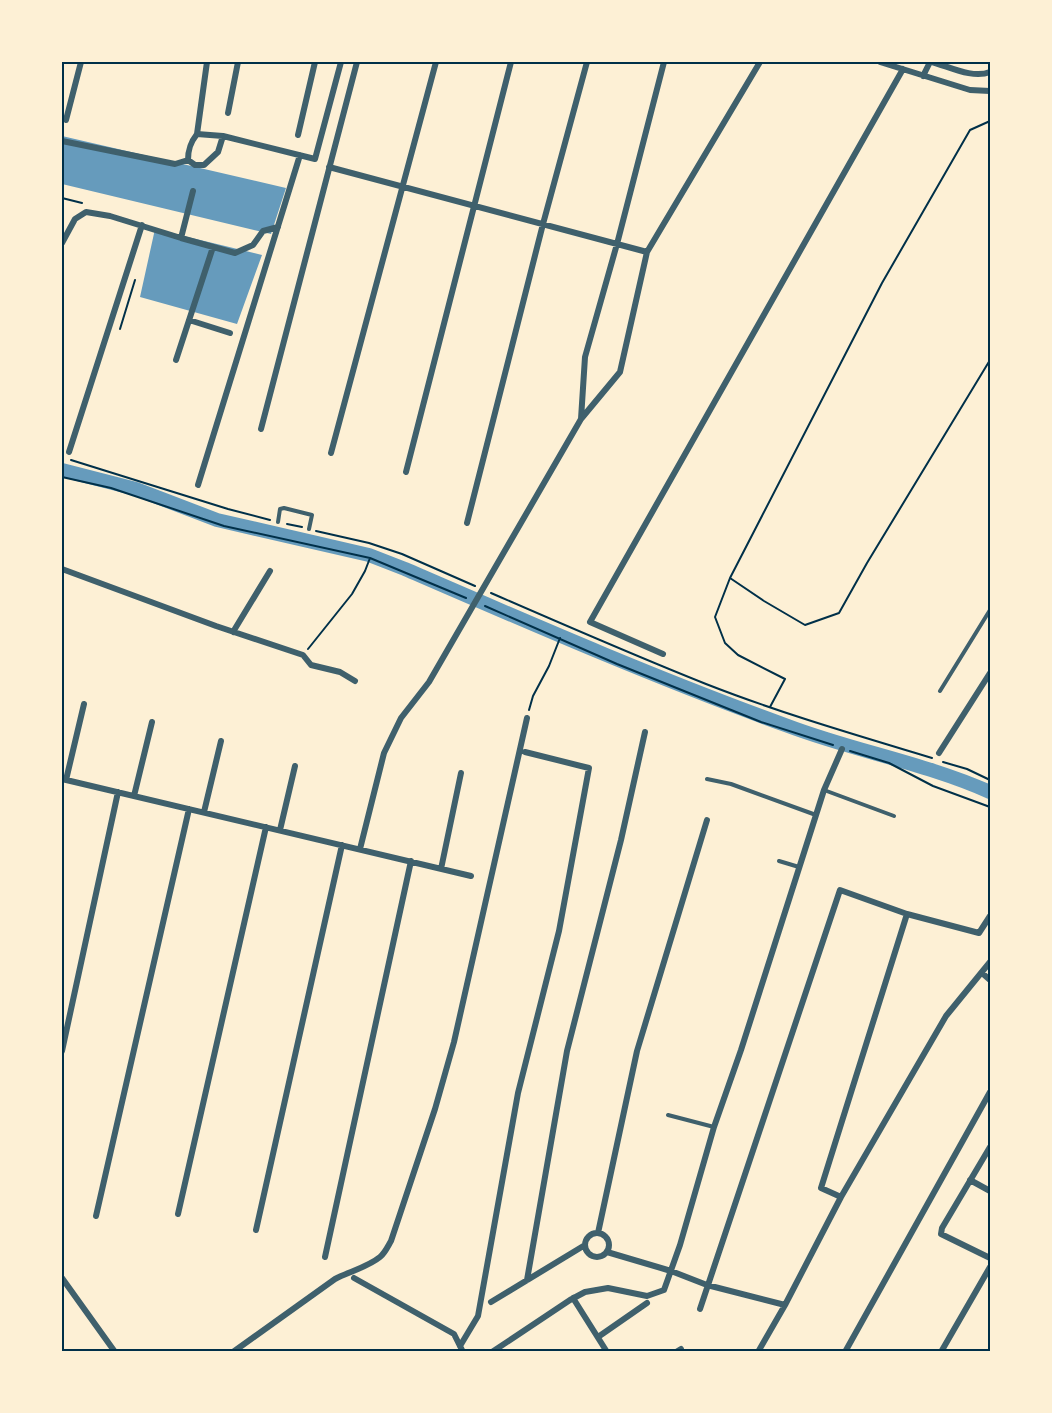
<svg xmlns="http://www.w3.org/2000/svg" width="1052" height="1413" font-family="'Fira Sans Condensed',sans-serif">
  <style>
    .water { fill: #669bbc }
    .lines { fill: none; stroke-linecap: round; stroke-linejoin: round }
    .canal { stroke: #669bbc; stroke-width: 14 }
    .path { stroke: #003049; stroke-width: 2 }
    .service { stroke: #3f606c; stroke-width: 4 }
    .minor { stroke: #3f606c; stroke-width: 6 }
    .neatline { fill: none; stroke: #003049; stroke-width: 2 }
  </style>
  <rect width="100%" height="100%" fill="#fdf0d5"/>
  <path class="water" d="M62,136l224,52 -15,46 -209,-50z
    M155,229l107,26 -25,69 -97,-27z"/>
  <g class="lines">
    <path class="canal" d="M62,470l74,19 81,31 152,35 36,14c127,55 253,110 383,157 66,25 137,37 202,66"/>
    <path class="path" d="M62,198l20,5
      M120,329l15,-49
      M71,460l157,49 42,11
      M62,477l49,11 113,38 146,32 96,40
      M287,524l15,3
      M316,531l53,12 33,11 73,32
      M730,578l34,23 41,24 34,-12 28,-50 123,-203
      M491,593c71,31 142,62 215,91 74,29 150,51 226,74
      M485,606l132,58 144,58 72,23
      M308,649l44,-55 13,-23 5,-13
      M770,707l15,-28 -47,-24 -13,-12 -10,-26 15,-39 152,-295 88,-153 20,-9
      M529,710l4,-14 16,-30 11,-28
      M850,751l39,12 44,23 57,21
      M943,762l24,7 23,11"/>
    <path class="service" d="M278,522l2,-13 4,-1 28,7 -3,14
      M940,691l50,-81
      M707,779l24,5 85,31
      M824,790l70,26
      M779,861l20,6
      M668,1115l46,12"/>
    <path class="minor" d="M880,62l90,28 20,1
      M932,62c18,5 41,17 58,10
      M923,76l7,-14
      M228,113l10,-51
      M66,120l15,-58
      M197,134l10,-72
      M298,135l17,-73
      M223,136l-5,16 -14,13h-9l-7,-5c0,-10 2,-17 9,-26l26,2 92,23 26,-97
      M62,141l113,23 13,-4
      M329,167l318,85 113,-190
      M181,238l12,-47
      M62,243l13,-24 11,-7 24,4 71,22 54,15 18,-8 10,-14 15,-4
      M189,320l41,13
      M176,360l37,-113
      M581,419l39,-47 27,-120
      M261,429l96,-367
      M69,452l73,-227
      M331,453l105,-391
      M406,472l105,-410
      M198,485l102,-330
      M467,523l76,-299 44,-162
      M62,569l154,57 87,29 8,10 29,7 15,9
      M233,632l37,-61
      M663,654l-73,-32 313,-553
      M939,753l51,-80
      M62,779l409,97
      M66,780l18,-76
      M134,796l18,-74
      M204,812l17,-71
      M280,830l15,-64
      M360,849l24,-96 17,-35 28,-36 152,-263 4,-62 32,-113 47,-182
      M441,869l20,-96
      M982,973l8,7
      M62,1051l56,-259
      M990,1147l-48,81 -1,6 49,24
      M970,1180l20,11
      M841,1197l-20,-9 86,-274
      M178,1214l88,-387
      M96,1216l93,-407
      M256,1230l86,-385
      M585 1245a12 12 0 1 1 24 0a12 12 0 1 1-24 0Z
      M598,1233l39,-182 70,-231
      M607,1252l64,19 36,14 78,20
      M325,1257l86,-396
      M62,1278l53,74
      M354,1278l100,56 9,18
      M527,1280l40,-229 54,-211 24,-108
      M573,1298l34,54
      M491,1302l94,-57
      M700,1309l140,-419 67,24 72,19 11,-17
      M598,1337l49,-34
      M460,1346l18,-30 40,-223 41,-162 30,-163 -64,-16
      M233,1352l102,-73c13,-7 33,-12 45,-22 5,-4 8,-11 11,-16l44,-132 19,-67 73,-324
      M492,1352l78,-52 15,-8 23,-4 39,8 17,-6 16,-45 34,-118 27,-77 83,-260 18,-41
      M676,1352l5,-3
      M758,1352l27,-47 56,-108 105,-181 44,-54
      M845,1352l145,-260
      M941,1352l49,-85"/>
  </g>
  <rect width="1052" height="1413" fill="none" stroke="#fdf0d5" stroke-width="126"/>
  <rect x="63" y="63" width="926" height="1287" class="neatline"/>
</svg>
